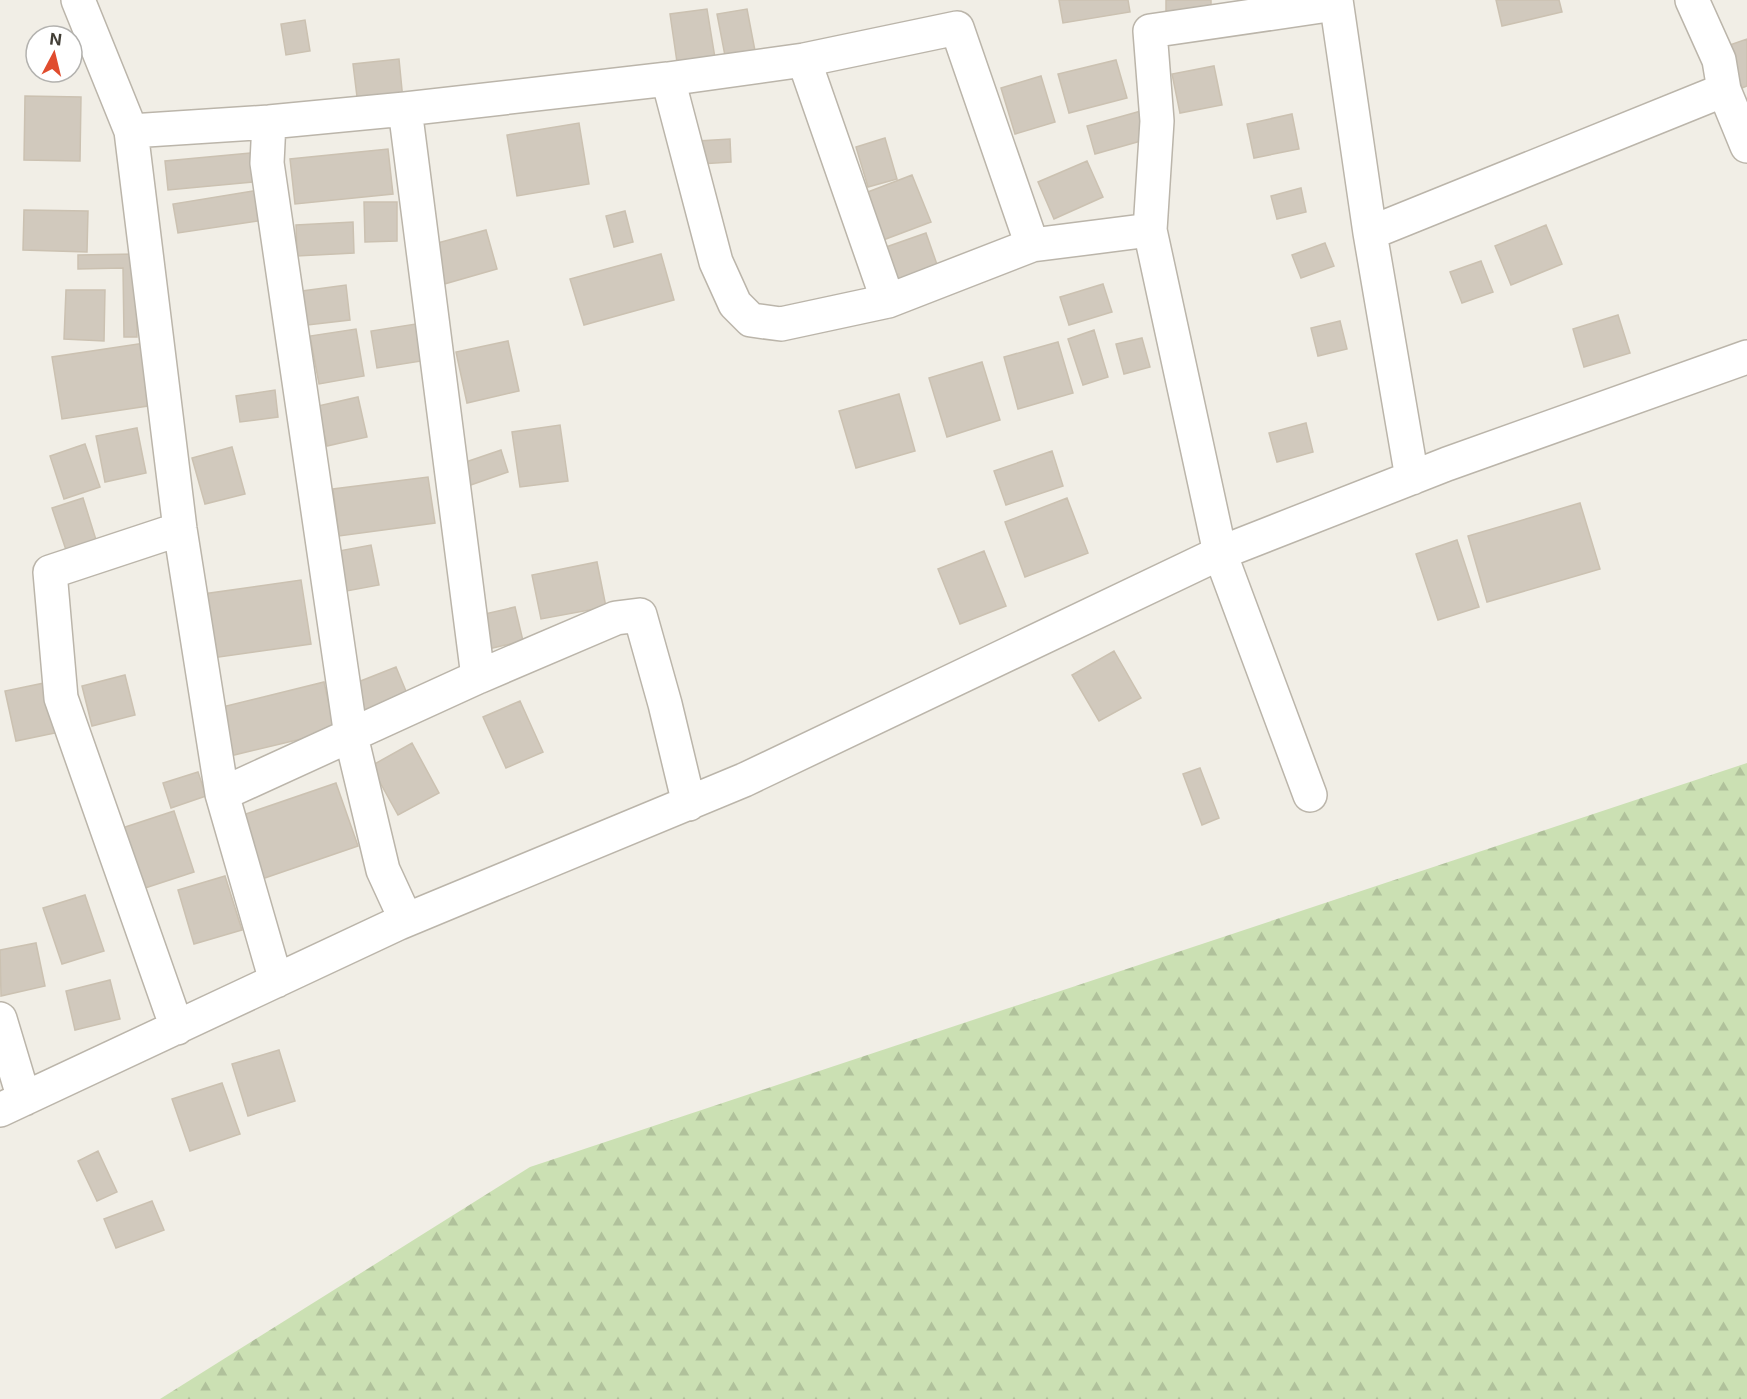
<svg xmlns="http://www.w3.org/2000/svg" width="1747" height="1399" font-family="Inter,sans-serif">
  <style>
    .forest { fill: url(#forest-firs) }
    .building { fill: #d1c9bd; stroke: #cbc1b1; stroke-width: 1.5 }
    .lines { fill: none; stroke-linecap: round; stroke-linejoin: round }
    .minor-casing { stroke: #bbb5aa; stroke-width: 36 }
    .minor { stroke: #fff; stroke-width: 33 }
  </style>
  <defs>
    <pattern id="forest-firs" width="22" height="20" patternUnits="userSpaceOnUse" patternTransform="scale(1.5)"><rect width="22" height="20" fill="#cbe0b3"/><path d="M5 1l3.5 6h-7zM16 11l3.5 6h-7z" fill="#b0c19b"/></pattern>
  </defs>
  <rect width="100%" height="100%" fill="#f1eee6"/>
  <path class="forest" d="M1747,763v636h-1587l370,-232z"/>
  <path class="building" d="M1059,0h69l2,12 -67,11z
    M1166,0h45v10l-45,1z
    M1496,0h63l3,12 -60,14z
    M707,9l9,55 -38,5 -8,-55z
    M747,9l9,47 -30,5 -9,-47z
    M305,20l5,31 -24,4 -5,-31z
    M1747,39v47l-5,2 -15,-42z
    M399,59l4,41 -45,5 -5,-41z
    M1116,60l11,38 -58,15 -11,-39z
    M1214,66l8,39 -42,8 -8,-39z
    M1041,76l14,46 -40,12 -14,-46z
    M25,96l56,1 -1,64 -56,-1z
    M1141,111l7,28 -53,15 -8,-28z
    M1292,114l7,35 -45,9 -7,-34z
    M579,123l10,61 -72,12 -10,-61z
    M885,138l12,41 -29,8 -12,-40z
    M730,139l1,23 -31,2 -2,-23z
    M388,149l5,45 -98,10 -5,-45z
    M262,152l2,29 -96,9 -3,-29z
    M1087,161l16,36 -49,22 -16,-37z
    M912,175l19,47 -53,20 -18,-47z
    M1301,188l5,24 -29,7 -6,-23z
    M266,189l5,30 -93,14 -5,-29z
    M364,202h33v39l-32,1z
    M24,210l64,1 -1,41 -64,-2z
    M625,211l8,31 -19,5 -8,-31z
    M353,222l1,31 -57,3 -1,-31z
    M1546,225l16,39 -51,21 -16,-39z
    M486,230l11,39 -56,16 -11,-40z
    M926,233l15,43 -40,14 -15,-43z
    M1325,243l9,23 -33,12 -9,-23z
    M136,254l1,83h-13l-1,-69 -45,1v-14z
    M661,254l13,46 -90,25 -14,-46z
    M1481,261l12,31 -31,11 -12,-31z
    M1103,284l9,28 -43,13 -9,-28z
    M346,285l4,35 -51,6 -4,-34z
    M66,290h39l-1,51 -40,-2z
    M1618,315l12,38 -46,14 -11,-38z
    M1340,321l7,28 -29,7 -7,-28z
    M422,323l6,37 -51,8 -6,-37z
    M356,329l8,47 -45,8 -9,-48z
    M1094,330l14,47 -25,8 -15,-46z
    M1142,338l8,29 -26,7 -8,-30z
    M508,341l11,50 -52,12 -11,-51z
    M151,342l10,62 -99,15 -10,-62z
    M1058,342l15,51 -55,16 -14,-52z
    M982,362l18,58 -53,17 -18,-59z
    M275,390l3,27 -38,5 -4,-26z
    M899,394l16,57 -59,17 -17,-57z
    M358,397l9,40 -40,9 -9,-40z
    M1306,423l7,29 -36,10 -8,-29z
    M560,425l8,56 -48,6 -8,-55z
    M137,428l9,45 -41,9 -9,-46z
    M85,444l15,43 -36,12 -14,-43z
    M232,447l13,47 -40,10 -13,-46z
    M501,450l7,22 -43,15 -8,-22z
    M1052,451l11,35 -57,19 -12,-34z
    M428,477l7,46 -96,13 -6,-47z
    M83,498l14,45 -30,10 -15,-45z
    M1067,498l21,55 -63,24 -20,-55z
    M1580,503l20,66 -113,33 -19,-66z
    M1457,540l22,67 -41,13 -22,-66z
    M371,545l8,40 -43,8 -8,-40z
    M984,551l22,55 -46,18 -22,-55z
    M597,562l9,45 -65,12 -9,-44z
    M301,580l10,64 -106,15 -9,-64z
    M515,607l8,34 -39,9 -8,-34z
    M1114,651l27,47 -42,23 -27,-46z
    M396,667l12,29 -42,18 -13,-30z
    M125,675l10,40 -43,11 -10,-40z
    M49,682l11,50 -44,9 -11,-50z
    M324,682l11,49 -105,25 -12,-48z
    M520,701l23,51 -37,16 -23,-51z
    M412,743l27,50 -41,22 -27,-49z
    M1200,768l19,50 -17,7 -19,-51z
    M198,772l8,24 -35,12 -8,-25z
    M336,783l22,63 -99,34 -22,-63z
    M174,811l20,61 -58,19 -20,-61z
    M225,876l17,54 -48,14 -16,-54z
    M85,895l19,56 -42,13 -19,-56z
    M36,943l9,43 -44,10 -1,-46z
    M110,980l10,39 -45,11 -9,-39z
    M279,1050l16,51 -47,15 -16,-52z
    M222,1083l18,51 -50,17 -18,-52z
    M98,1151l19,41 -20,9 -19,-40z
    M152,1201l12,29 -48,18 -12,-29z"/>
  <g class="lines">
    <g class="minor-casing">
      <path id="minor" d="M78,0l53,131 49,398 42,265 54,187
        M1336,0l34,233 42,245
        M1692,0l27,60 5,30 23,56
        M804,60l84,241
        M668,79l48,183 19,42 16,16 30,4 107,-23 144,-56 118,-15
        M405,109l73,568
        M269,122l-2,41 84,573 32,134 23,50
        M131,131l138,-9 136,-13 263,-30 136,-19 153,-32 75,217
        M1370,233l354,-143
        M222,794l256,-117 138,-59 24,-3 25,89 24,100
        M1310,795l-90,-242 -70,-323 7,-109 -7,-90 185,-27
        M0,1019l24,80
        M177,1028l-116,-330 -11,-126 130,-43
        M0,1110l399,-187 345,-143 476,-227 227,-89 300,-107"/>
    </g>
    <use href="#minor" class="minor"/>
  </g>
  <g transform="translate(54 54) rotate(7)"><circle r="28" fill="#ffffff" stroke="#b3b2af" stroke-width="1.5"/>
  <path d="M0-4.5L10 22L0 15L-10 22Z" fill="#e04c2e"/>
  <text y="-9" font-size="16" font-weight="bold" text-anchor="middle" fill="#423e36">N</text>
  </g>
</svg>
